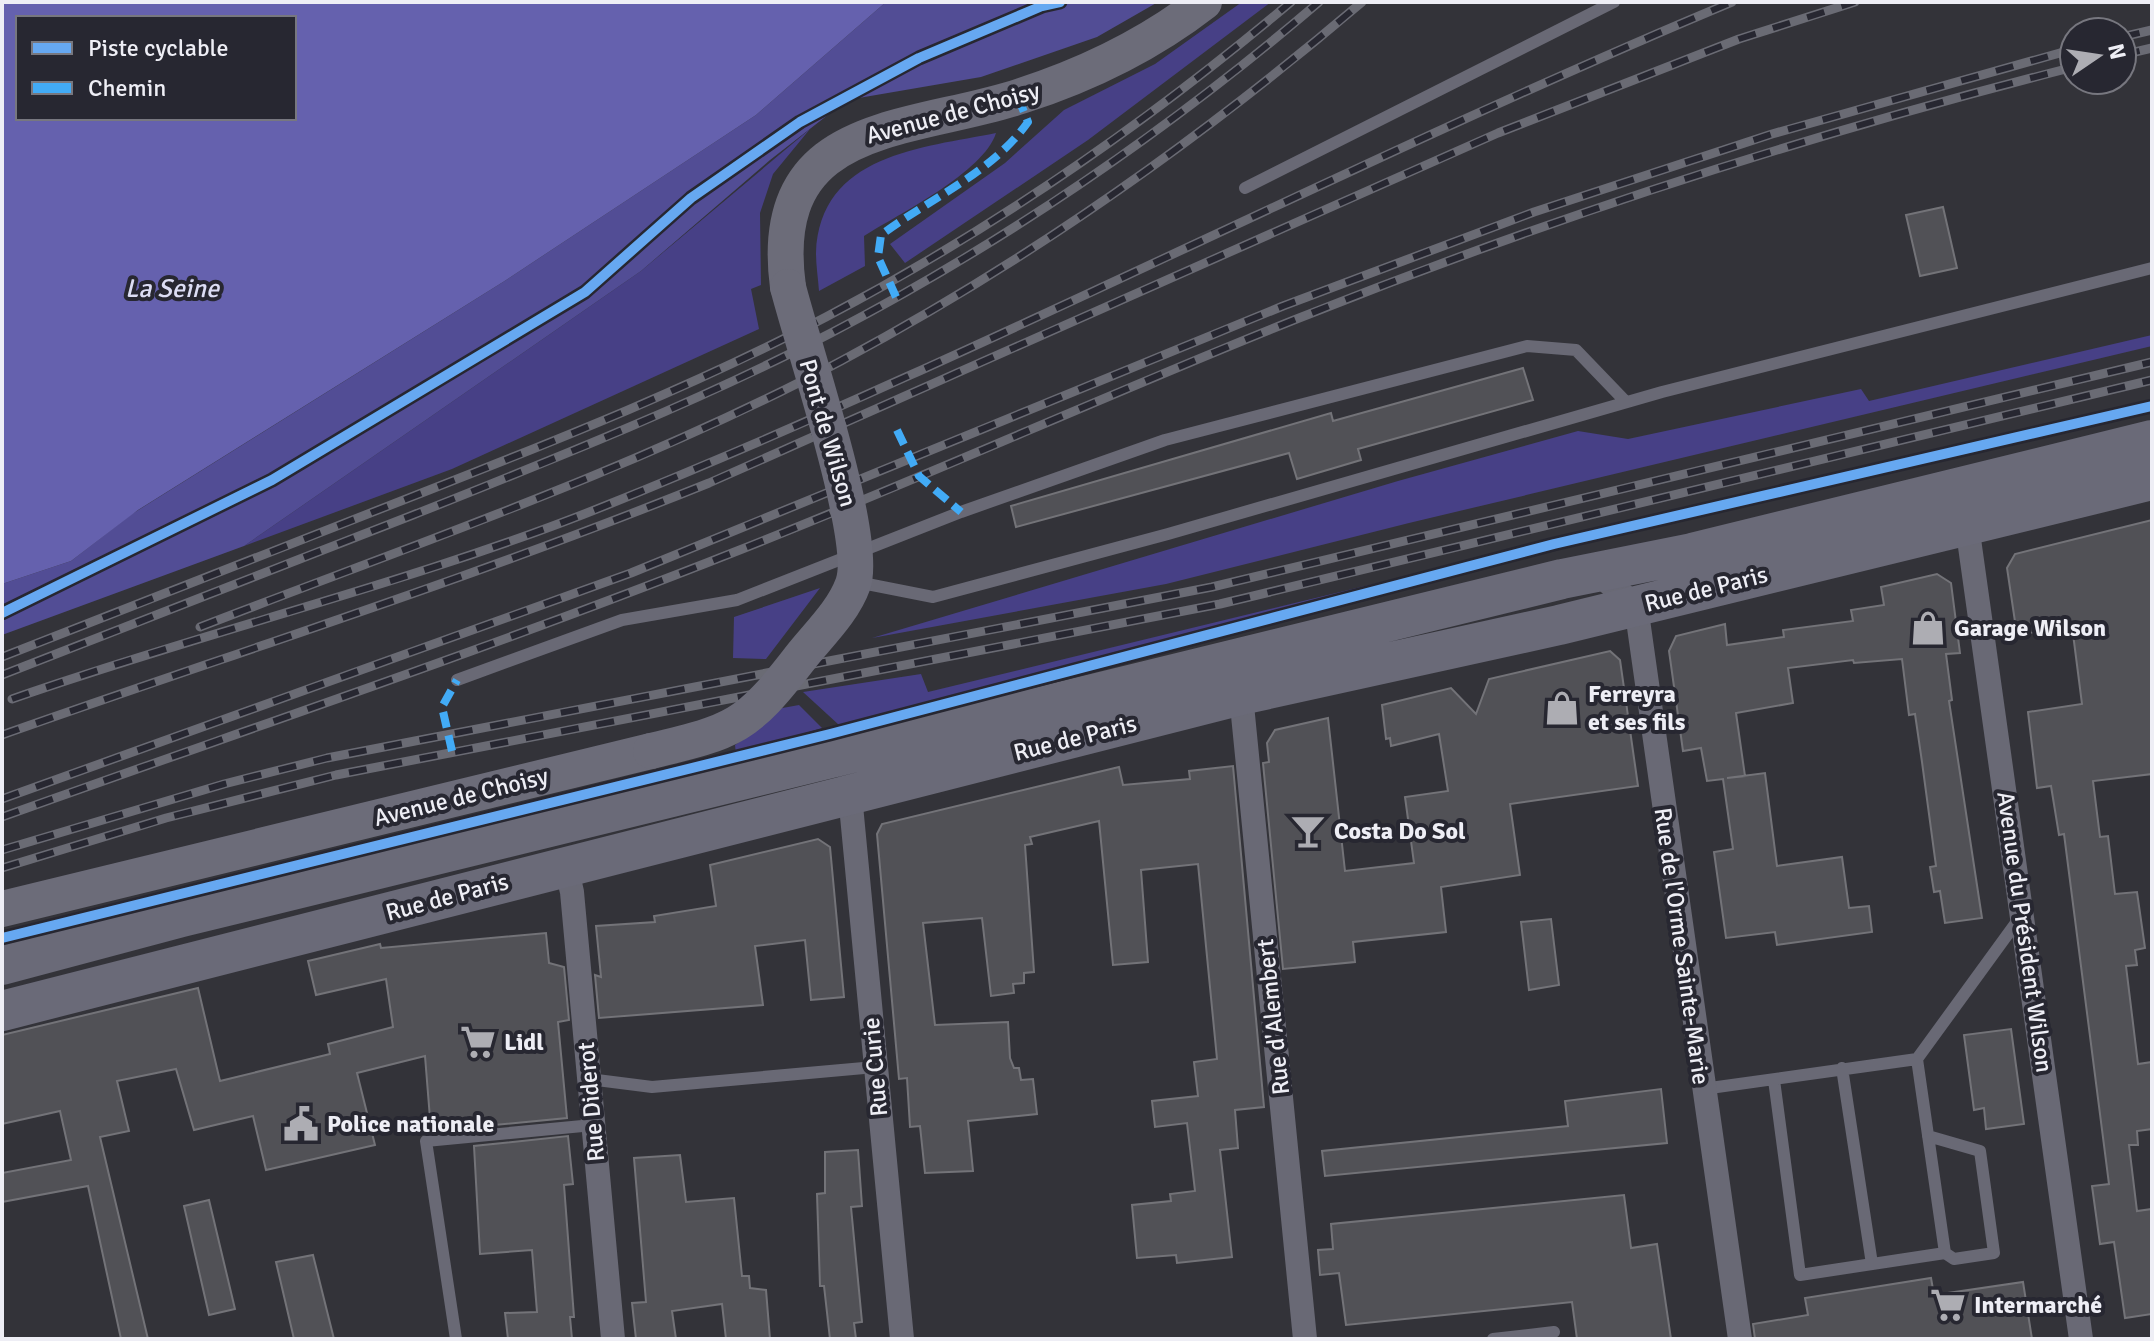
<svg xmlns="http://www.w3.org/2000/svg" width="2154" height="1341" font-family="Signika,sans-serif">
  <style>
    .green { fill: #474086 }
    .forest { fill: #524d95 }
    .water { fill: #6561ae; fill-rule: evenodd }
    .building { fill: #515156; stroke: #737378; stroke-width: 2 }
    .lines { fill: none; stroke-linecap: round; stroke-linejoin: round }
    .lane { stroke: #696975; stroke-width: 12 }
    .street { stroke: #696975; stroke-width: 24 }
    .secondary { stroke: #6c6c79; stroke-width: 36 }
    .primary { stroke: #6a6a78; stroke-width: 40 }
    .rail-casing { stroke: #6a6b74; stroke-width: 9 }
    .rail { stroke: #272731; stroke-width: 6; stroke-dasharray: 18; stroke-linecap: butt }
    .secondary-bridge { stroke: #6c6c79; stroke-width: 36 }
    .quiet { stroke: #42abf6; stroke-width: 8; stroke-dasharray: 16 8; stroke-linecap: butt }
    .cycleway-casing { stroke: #272731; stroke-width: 15 }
    .cycleway { stroke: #66a8f1; stroke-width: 10 }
    .labels { text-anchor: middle; stroke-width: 8; stroke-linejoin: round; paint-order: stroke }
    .street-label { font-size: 24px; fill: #eeeef5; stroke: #272731 }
    .poi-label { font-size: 24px; font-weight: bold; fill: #eeeef5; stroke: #272731; text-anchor: start }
    .water-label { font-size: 26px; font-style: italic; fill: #dcddf4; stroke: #272731 }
  </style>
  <rect width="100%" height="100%" fill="#333339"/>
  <path class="green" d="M1242,2h29l-183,138 -183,123 -15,-19 115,-81 59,-53 91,-46z
    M810,129l-37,45 -13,39 1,72 -10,4 8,40 -307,140 -208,77 397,-275z
    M996,133c-12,39 -97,81 -132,103l1,30 -46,25c-1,-13 -3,-26 -3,-38 4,-99 106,-105 180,-120z
    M2152,335v11l-743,177 -243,61 -294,54 526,-157 180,-50 50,8 233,-50 8,12z
    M1575,535l2,6 -243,66 -480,119 -15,-1 -36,-33 118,-18 7,18z
    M820,588l-54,71 -33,-1 1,-41z
    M799,705l23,23 -86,26 -1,-9 25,-17 17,-19z"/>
  <path class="forest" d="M886,2h272l-61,35 -116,40 -134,23 -77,60 -129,111 -397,275 -242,89v-51l69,-23 61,-47 371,-232 253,-167z"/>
  <path class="water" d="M2,2h884l-130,113 -253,167 -365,228 -67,51 -69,23zM18,18h276v100h-276z"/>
  <path class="building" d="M1943,207l14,61 -37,8 -14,-61z
    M1523,368l10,32 -175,49 3,11 -64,19 -8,-26 -273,74 -5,-21 320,-93 2,8z
    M2152,520v254l-59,7 7,56 8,-1 7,58 22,-2 8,56 -10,2 2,15 -11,1 12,98 14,-2v67l-15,2 1,14h-9l8,66 15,-2v105l-27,4 -11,-76 -14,2 -8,-58 17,-2 -45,-350 -5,1 -8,-49 -14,2 -9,-76 54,-8 -10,-78 -55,9 -10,-67 8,-14z
    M1937,574l14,9 9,70 -14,1 6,46 -3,1 33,217 -37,5 -5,-32 -6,1 -4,-25 6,-1 -14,-104 -7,-48 -6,1 -7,-56 -48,4 -1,-3 -65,8 5,35 -57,10 9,63 -18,2 38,-5 12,93 65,-9 7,51 20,-2 3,26 -95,13 -2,-13 -49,6 -12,-86 19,-3 -10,-70 -16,2 -6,-33 -18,3 -14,-100 7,-15 49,-12 2,21 57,-8 -1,-7 70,-9 -2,-11 33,-5 -3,-18z
    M1610,651l10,9 18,126 -128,18 10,71 -79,12 5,45 -93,10 2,20 -72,7 -20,-206 6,-1 -2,-19 8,-13 53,-12 17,153 69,-8 -9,-66 43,-6 -9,-57 -48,12 -1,-8 -4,1 -4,-34 69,-17 25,26 13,-35z
    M1233,766l31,341 -29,3 3,38 -18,2 12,107 -55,6 -1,-8 -39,3 -5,-53 39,-4 -1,-7 25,-3 -8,-68 -32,4 -3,-26 46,-5 -4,-34 23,-3 -19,-195 -57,6 7,92 -35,3 -14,-144 -69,16 2,7 -7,1 9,127 -10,1v10l-11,1 1,9 -23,3 -9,-78 -59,5 12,102 73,-3 2,36 4,10h5l2,12 12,-1 4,35 -69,7 5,50 -48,2 -5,-47 -10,1 -3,-49 -8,1 -22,-245 5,-10 237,-57 4,18 67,-6 -1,-8z
    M818,839l12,8 14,150 -33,3 -6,-60 -50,6 8,59 -164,13 -4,-43 6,2 -5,-51 59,-4 -1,-6 62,-10 -6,-41z
    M1551,919l8,66 -30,5 -8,-68z
    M546,933l3,30 15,4 5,53 -11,2 9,96 -136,13 -6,-75 -68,17 18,72 -109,25 -13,-54 -59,14 -18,-61 -59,12 12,50 -29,6 48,202h-27l-33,-153 -86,16v-29l69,-13 -11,-49 -58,13v-89l196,-47 22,93 110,-27 -2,-10 65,-17 -7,-48 -70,16 -8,-34 72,-17 1,4z
    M2011,1029l13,95 -38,5 -2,-21 -10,2 -10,-75z
    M1661,1089l6,54 -342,33 -3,-25 246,-25 -3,-25z
    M568,1136l5,48 -9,1 10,132h-4l2,22h-64l-3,-26 32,-1 -5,-62 -52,4 -6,-108z
    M858,1150l4,56 -11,1 11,115 -8,1 2,16h-26l-6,-53h-4l-3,-92 8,-1v-41z
    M680,1155l6,47 48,-4 8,78h7l1,12 16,2 4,49h-44l-4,-35 -50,7 4,28h-40l-4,-36 14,-1 -12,-144z
    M1624,1195l7,53 26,-4 14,95h-94l-5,-37 -226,23 -7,-52 -19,2 -2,-25 15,-1 -2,-25z
    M209,1200l26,109 -26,6 -25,-109z
    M313,1255l21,84h-40l-18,-77z
    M1931,1278l3,17 89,-13 9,57h-277l-2,-15 55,-9 -3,-17z"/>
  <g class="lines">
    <path class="lane" d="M1245,188l369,-186
      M857,582l76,15 235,-63 494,-142 490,-124
      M457,680l165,-60 115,-20 224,-88 204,-72 362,-94 49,4 50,52
      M1917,1059l104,-143
      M1842,1068l30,196
      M589,1079l63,8 223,-20
      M1774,1080l26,195 145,-22 9,6 40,-6 -14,-102 -52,-15
      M1703,1089l214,-30 28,194
      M456,1339l-30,-198 167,-16
      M1493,1339l61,-7"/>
    <path class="street" d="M1967,525l114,814
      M1595,571l41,35 104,733
      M1241,695l64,644
      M850,795l52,544
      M566,866l6,26 41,447"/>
    <path class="secondary" d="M788,287c-23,-168 121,-154 233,-191 65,-21 129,-52 183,-94
      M2,909l649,-158"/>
    <path class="primary" d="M2,965l180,-48 1380,-338 130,-26 460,-113
      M2,1011l1239,-316 318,-70 593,-145"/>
    <g class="rail-casing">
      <path id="rail" d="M2122,37l30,-7
        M2122,55l30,-7
        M200,627c215,-83 437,-158 641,-266 187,-100 360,-222 521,-359
        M2,657c141,-55 282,-110 422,-165 136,-53 273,-107 402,-175 166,-87 322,-195 465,-315
        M2,675c137,-53 274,-107 411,-160 141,-56 283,-112 418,-182 174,-91 338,-203 488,-331
        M12,699c197,-69 401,-116 595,-194 381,-153 746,-345 1125,-503
        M2,735c236,-83 474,-158 707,-252l789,-350 241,-94 116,-37
        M2,799l629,-226 652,-267 251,-94 238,-78 302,-85
        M2,817c243,-87 489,-169 730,-264 189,-74 374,-158 562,-233 254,-101 515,-186 780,-253
        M2,850l222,-66 103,-26 885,-171 940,-225
        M2,868l164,-50 170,-43 884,-171 932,-224"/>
    </g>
    <use href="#rail" class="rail"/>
    <path class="secondary-bridge" d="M651,751c84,-20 95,-23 149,-93 18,-23 43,-46 53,-74 16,-44 -51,-241 -65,-297"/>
    <path class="quiet" d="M896,297l-18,-40 3,-22c49,-37 110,-61 147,-113l-10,-25
      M897,430l22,46 42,36
      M452,751l-10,-44 15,-27"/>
    <g class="cycleway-casing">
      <path id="cycleway" d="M2,613l270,-133 313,-188 106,-94 109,-76 119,-64 123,-52 18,-4
        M2,938l828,-204 724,-190 598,-138"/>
    </g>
    <use href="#cycleway" class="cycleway"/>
  </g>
  <defs>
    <g id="shop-bare" transform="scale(2.76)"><path d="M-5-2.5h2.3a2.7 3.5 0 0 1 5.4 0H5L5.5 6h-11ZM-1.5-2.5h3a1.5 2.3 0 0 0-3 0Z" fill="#adadb3" stroke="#272731" stroke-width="2.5" paint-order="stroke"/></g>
    <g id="bar-bare" transform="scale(2.76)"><path d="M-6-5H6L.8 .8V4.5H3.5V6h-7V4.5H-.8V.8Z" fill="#adadb3" stroke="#272731" stroke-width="2.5" paint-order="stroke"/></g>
    <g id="supermarket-bare" transform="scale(2.76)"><path d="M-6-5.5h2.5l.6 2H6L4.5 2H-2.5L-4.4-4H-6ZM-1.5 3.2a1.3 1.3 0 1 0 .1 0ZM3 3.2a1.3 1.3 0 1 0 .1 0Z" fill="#adadb3" stroke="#272731" stroke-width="2.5" paint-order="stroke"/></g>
    <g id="civic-bare" transform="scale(2.76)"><path d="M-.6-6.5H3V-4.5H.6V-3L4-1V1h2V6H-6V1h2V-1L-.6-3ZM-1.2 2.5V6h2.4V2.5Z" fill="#adadb3" stroke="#272731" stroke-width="2.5" paint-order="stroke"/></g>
  </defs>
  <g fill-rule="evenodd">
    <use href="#shop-bare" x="1928" y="628"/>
    <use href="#shop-bare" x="1562" y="708"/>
    <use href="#bar-bare" x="1308" y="831"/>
    <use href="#supermarket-bare" x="478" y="1042"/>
    <use href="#civic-bare" x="301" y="1124"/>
    <use href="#supermarket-bare" x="1948" y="1305"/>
  </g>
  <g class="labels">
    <g class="street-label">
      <text transform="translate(953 113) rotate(-15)" y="8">Avenue de Choisy</text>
      <text transform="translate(828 433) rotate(74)" y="8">Pont de Wilson</text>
      <text transform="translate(1706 589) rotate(-14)" y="8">Rue de Paris</text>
      <text transform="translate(1075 738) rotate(-14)" y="8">Rue de Paris</text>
      <text transform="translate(461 797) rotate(-14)" y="8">Avenue de Choisy</text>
      <text transform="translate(447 897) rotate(-15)" y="8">Rue de Paris</text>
      <text transform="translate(2025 932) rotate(82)" y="8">Avenue du Président Wilson</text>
      <text transform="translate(1682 946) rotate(82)" y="8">Rue de l'Orme Sainte-Marie</text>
      <text transform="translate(1273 1017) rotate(-96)" y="8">Rue d'Alembert</text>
      <text transform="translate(875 1067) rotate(-95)" y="8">Rue Curie</text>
      <text transform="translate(591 1102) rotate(-95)" y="8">Rue Diderot</text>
    </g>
    <g class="poi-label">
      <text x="1954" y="636">Garage Wilson</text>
      <text x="1588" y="702">Ferreyra<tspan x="1588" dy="28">et ses fils</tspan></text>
      <text x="1334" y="839">Costa Do Sol</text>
      <text x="504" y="1050">Lidl</text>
      <text x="327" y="1132">Police nationale</text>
      <text x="1974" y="1313">Intermarché</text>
    </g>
    <g class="water-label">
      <text x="172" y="297">La Seine</text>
    </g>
  </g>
  <rect width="2154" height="1341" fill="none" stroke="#eeeef5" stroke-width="8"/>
  <rect x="16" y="16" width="280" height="104" fill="#272731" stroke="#77777f" stroke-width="2"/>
  <rect x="32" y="42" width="40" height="12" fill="#66a8f1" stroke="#77777f" stroke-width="2"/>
  <text x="88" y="56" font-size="24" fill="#eeeef5">Piste cyclable</text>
  <rect x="32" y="82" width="40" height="12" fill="#42abf6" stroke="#77777f" stroke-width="2"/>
  <text x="88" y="96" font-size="24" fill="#eeeef5">Chemin</text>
  <g transform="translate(2098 56) rotate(77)"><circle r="38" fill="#272731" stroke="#77777f" stroke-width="2"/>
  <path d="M0-6L14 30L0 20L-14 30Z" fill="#adadb3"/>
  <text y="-12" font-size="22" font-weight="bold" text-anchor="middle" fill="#eeeef5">N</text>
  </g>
</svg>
